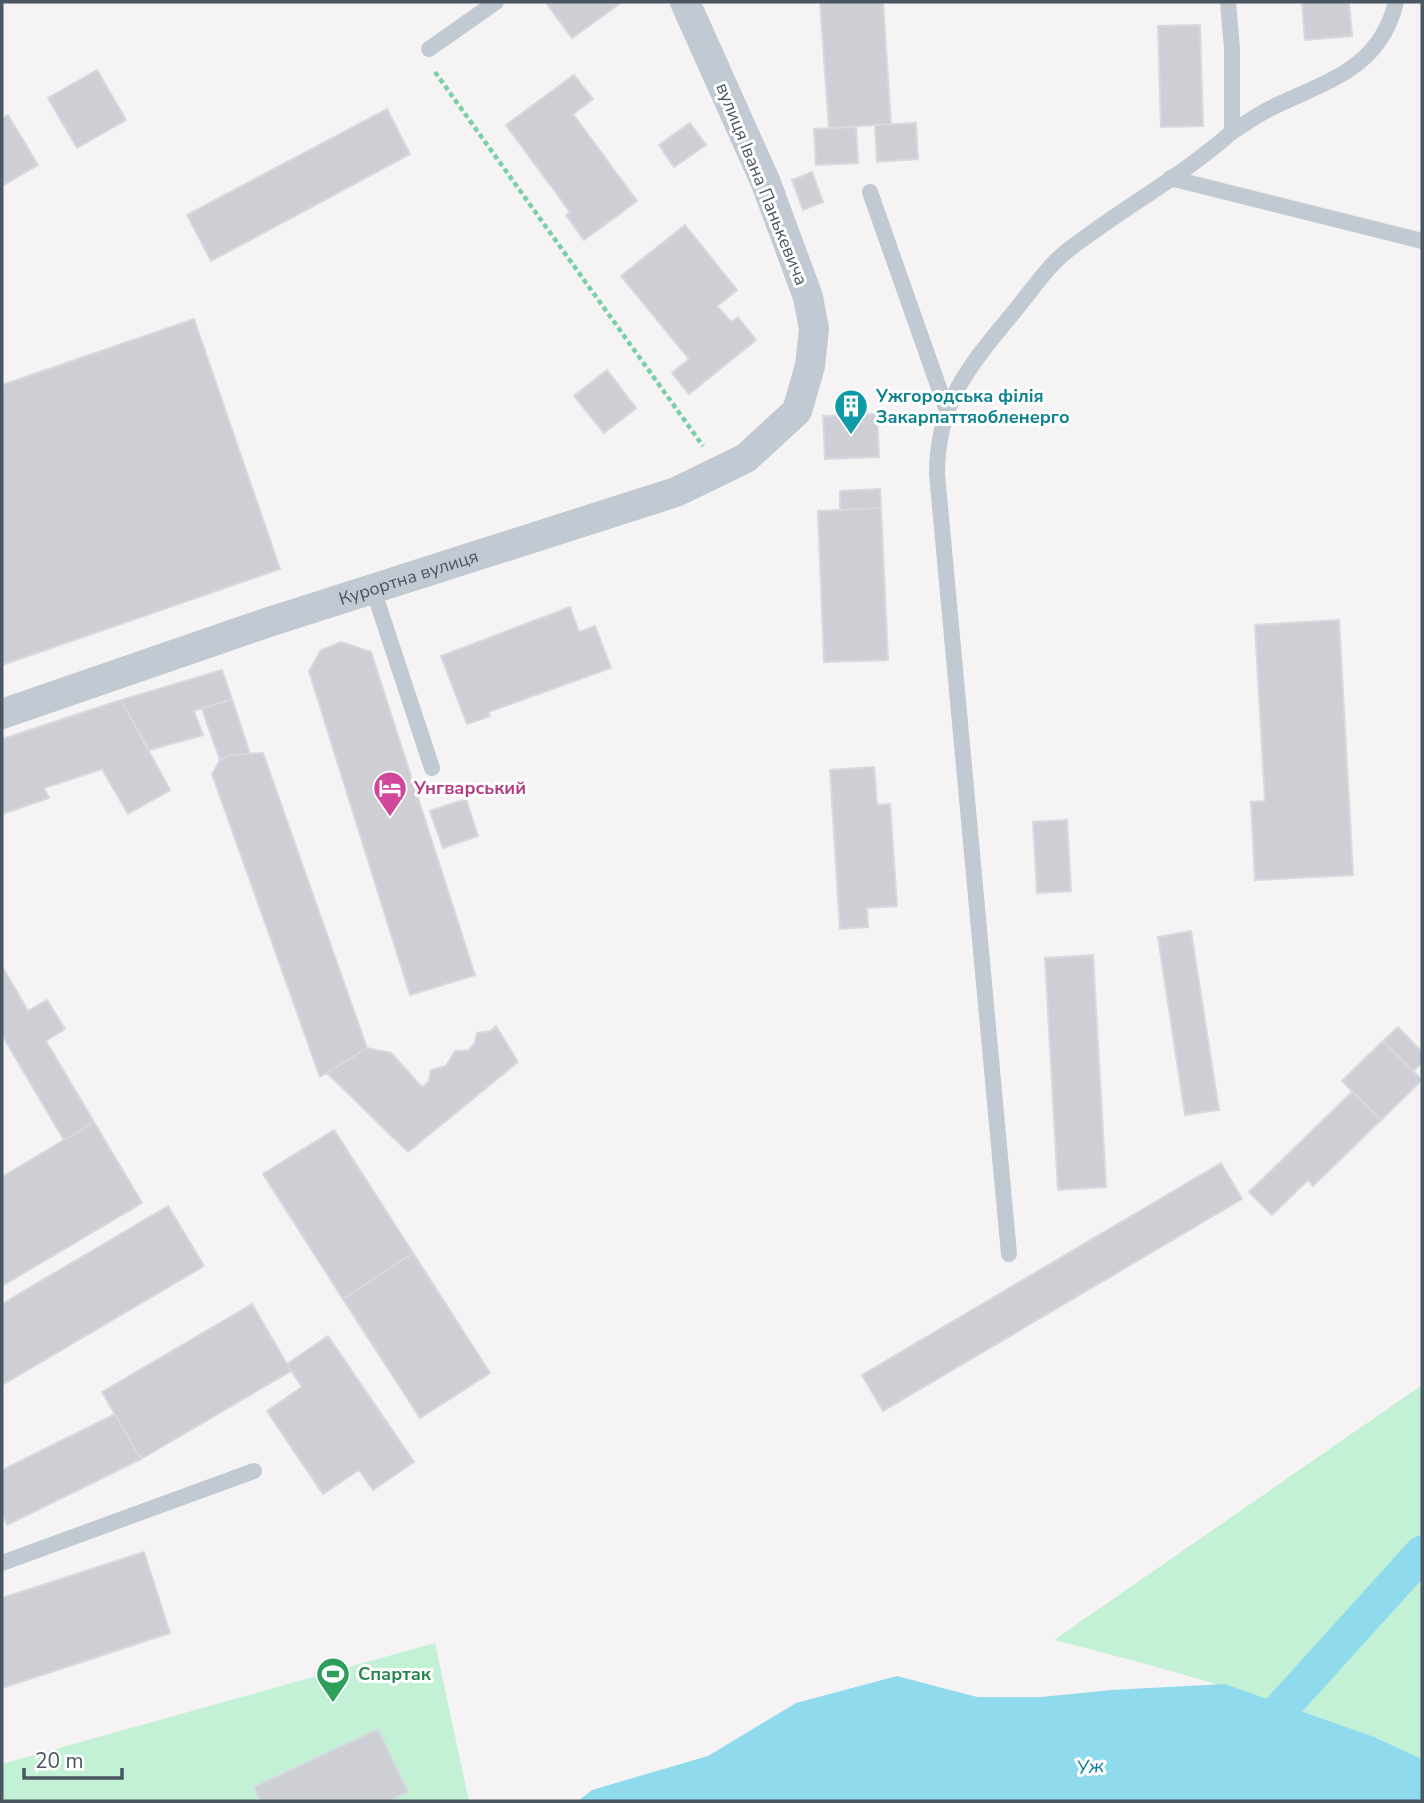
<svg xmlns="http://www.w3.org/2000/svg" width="1424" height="1803" font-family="'Nunito Sans',sans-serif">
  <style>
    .green { fill: #c3f1d5 }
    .water { fill: #90daee }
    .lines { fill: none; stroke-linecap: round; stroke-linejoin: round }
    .canal { stroke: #90daee; stroke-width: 35 }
    .building { fill: #cdcfd5; stroke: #d7d9de; stroke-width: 2 }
    .path { stroke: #7ad0a6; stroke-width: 4.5; stroke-dasharray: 5 3.5; stroke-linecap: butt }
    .lane { stroke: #c1cad2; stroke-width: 16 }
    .street { stroke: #c1cad2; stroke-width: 30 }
    .labels { text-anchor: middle; stroke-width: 6; stroke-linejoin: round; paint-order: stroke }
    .street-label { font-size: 18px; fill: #4a5661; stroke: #fff }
    .culture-label { font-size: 18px; font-weight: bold; fill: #0d838f; stroke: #fff; text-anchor: start }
    .hotel-label { font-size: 18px; font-weight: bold; fill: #b23c85; stroke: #fff; text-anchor: start }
    .leisure-label { font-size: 18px; font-weight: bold; fill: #27864d; stroke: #fff; text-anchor: start }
    .water-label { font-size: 19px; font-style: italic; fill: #0c7c9b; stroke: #fff }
  </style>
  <rect width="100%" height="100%" fill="#f5f3f3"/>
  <path class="green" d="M1422,1385v374c-118,-53 -242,-87 -368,-119z
    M435,1643l34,158h-467v-37z"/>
  <path class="water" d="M897,1676l80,21h64l71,-7 113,-6 149,53 48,22v42h-844l14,-11 116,-34 88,-53z"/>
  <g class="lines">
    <path class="canal" d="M1253,1740l169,-187"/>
  </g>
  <path class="building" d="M550,2h72l-50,36 -25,-34z
    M820,2h63l8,122 -62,4z
    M1302,2h47l3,34 -47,4z
    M1200,25l3,101 -42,1 -3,-101z
    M97,70l29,50 -49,28 -29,-50z
    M574,75l19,24 -20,15 64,87 -53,39 -18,-25 4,-3 -64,-87z
    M387,109l23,45 -199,107 -24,-46z
    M8,115l30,50 -36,21v-68z
    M690,123l16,22 -32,22 -15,-22z
    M916,123l2,36 -41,3 -2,-37z
    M856,127l2,36 -42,2 -2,-36z
    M812,172l11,30 -20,8 -11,-30z
    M685,225l52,65 -20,16 14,16 7,-5 18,23 -67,54 -17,-21 17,-14 -68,-83z
    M194,319l86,250 -278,96v-280z
    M607,370l29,38 -32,25 -30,-37z
    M877,414l2,43 -54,2 -2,-43z
    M880,489l1,19 -41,2v-19z
    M881,508l7,152 -64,2 -6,-151z
    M570,607l9,25 16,-6 16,42 -123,44 2,4 -23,8 -26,-68z
    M1339,620l14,255 -98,5 -4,-78 14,-1 -10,-176z
    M341,642l30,10 104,323 -65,20 -101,-324 12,-21z
    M222,670l10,29 -38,12 9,24 -54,15 -28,-50z
    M232,699l18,55 -20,1 -10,5 -18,-51z
    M121,700l49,90 -42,24 -26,-45 -58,19 5,10 -47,16v-75z
    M263,753l104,295 -47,29 -108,-303 8,-14 10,-5z
    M874,767l3,38 13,-1 7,102 -30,2 1,19 -28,2 -10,-159z
    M466,799l12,37 -35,12 -13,-37z
    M1067,820l4,71 -34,2 -4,-71z
    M1191,931l28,179 -34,5 -27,-178z
    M1093,955l13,232 -48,3 -13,-232z
    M2,966l26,45 19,-11 18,29 -19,12 48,81 -30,18 -62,-105z
    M496,1026l22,36 -110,90 -81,-79 40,-25 24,5 31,34 7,-6 2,-11 15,-4 9,-15 14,-1 6,-7 2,-10 14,-2z
    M1398,1027l24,25v11l-9,8 -30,-30z
    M1383,1041l39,39 -41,40 -39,-39z
    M1352,1092l29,28 -68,66 -5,-6 -36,35 -23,-23z
    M94,1122l48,81 -140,83v-109z
    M334,1130l79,123 -70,46 -80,-125z
    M1221,1163l21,36 -359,212 -21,-36z
    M168,1206l36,60 -202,119v-81z
    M413,1253l77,120 -70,45 -77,-119z
    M252,1304l39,67 -150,88 -39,-67z
    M328,1336l86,126 -41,28 -14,-20 -36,24 -56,-83 35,-24 -15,-23z
    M115,1414l26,45 -134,66 -5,-12v-43z
    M144,1552l26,81 -168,55v-90z
    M378,1729l30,63 -20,9h-128l-6,-14z"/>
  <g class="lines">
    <path class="path" d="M435,72l268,374"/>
    <path class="lane" d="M429,49l67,-47
      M1232,132c12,-8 24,-16 37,-23 56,-28 110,-38 127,-107
      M1170,178l252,63
      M870,192l76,216
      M373,589l59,179
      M1009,1254l-72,-780c0,-75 36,-112 81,-167 15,-19 31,-42 49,-56 54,-42 114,-74 165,-119v-83l-4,-47
      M2,1563l252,-92"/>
    <path class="street" id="s1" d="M2,714l267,-92 407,-130 70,-34 51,-47 13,-45 4,-37 -6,-32 -42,-114 -81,-181"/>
  </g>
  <defs>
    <g id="building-pin" transform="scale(1.75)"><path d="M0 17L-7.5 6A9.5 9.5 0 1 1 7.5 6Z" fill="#0f9aa8" stroke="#fff"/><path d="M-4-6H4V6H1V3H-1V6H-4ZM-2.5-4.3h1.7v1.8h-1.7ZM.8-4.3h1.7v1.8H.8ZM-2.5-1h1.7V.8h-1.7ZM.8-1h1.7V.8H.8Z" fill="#fff"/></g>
    <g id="hotel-pin" transform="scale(1.75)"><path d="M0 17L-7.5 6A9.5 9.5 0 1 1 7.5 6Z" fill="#d1479c" stroke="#fff"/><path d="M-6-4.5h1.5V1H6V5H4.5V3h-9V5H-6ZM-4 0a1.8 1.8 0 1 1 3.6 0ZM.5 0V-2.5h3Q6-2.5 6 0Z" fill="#fff"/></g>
    <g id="stadium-pin" transform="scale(1.75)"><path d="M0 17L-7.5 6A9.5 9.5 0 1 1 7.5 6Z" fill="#2e9e5b" stroke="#fff"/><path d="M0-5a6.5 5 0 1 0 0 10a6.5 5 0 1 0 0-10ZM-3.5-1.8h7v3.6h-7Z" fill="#fff"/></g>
  </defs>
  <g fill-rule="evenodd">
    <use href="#building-pin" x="851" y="406"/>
    <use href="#hotel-pin" x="390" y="788"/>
    <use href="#stadium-pin" x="333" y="1674"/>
  </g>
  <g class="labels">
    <g class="street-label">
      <text transform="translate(762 184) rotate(68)" y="6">вулиця Івана Панькевича</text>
      <text dy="6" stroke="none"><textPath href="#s1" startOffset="429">Курортна вулиця</textPath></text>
    </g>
    <g class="culture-label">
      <text x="876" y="402">Ужгородська філія<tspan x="876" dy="21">Закарпаттяобленерго</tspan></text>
    </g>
    <g class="hotel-label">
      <text x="414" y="794">Унгварський</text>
    </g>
    <g class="leisure-label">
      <text x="358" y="1680">Спартак</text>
    </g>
    <g class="water-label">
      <text transform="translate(1090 1766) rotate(-4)" y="7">Уж</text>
    </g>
  </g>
  <rect width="1424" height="1803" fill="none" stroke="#4a5661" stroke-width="7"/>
  <path d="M24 1768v10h98v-10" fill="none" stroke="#4a5661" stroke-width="3.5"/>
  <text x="35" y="1768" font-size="21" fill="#4a5661" stroke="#ffffff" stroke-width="5" paint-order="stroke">20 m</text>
</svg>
